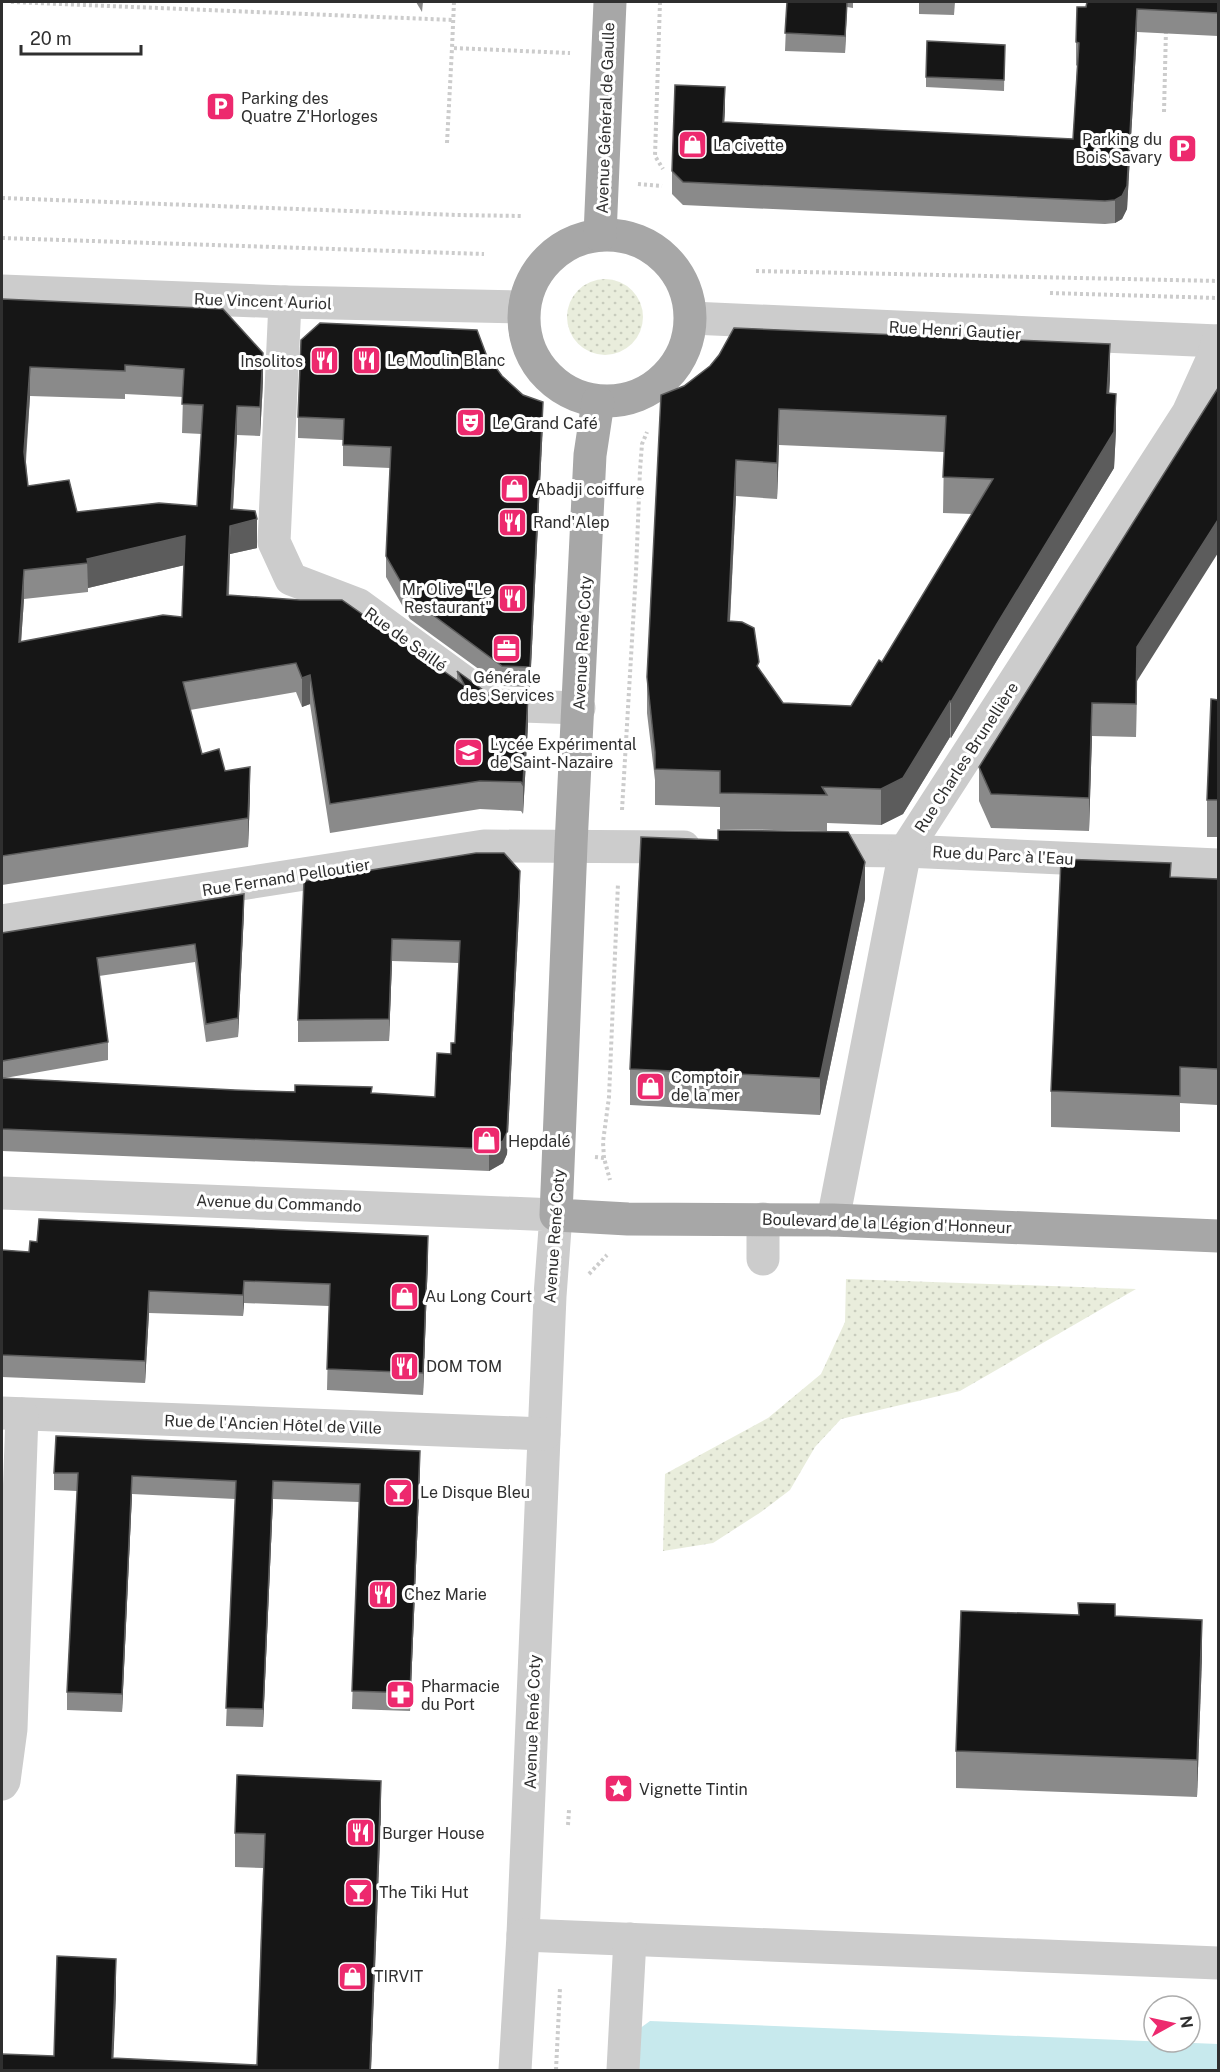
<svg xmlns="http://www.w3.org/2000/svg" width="1220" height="2072" font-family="'Public Sans',sans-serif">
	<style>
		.grass { fill: url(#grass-dots) }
		.water { fill: #c7e9ed }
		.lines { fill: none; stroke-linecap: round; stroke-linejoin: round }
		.path { stroke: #ccc; stroke-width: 4; stroke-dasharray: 3 3; stroke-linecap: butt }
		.minor { stroke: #ccc; stroke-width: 33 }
		.major { stroke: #a7a7a7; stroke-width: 33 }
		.wall { fill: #8a8a8a; fill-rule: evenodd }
		.shaded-wall { fill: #5c5c5c }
		.building { fill: #161616; stroke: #5c5c5c; stroke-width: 1.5; fill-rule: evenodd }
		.labels { text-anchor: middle; stroke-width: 6; stroke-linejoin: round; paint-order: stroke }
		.poi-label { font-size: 16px; fill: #2f2f2f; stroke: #fff; text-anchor: start }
		.street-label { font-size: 16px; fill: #2f2f2f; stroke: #fff }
	</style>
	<defs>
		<pattern id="grass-dots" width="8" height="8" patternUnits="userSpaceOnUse" patternTransform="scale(1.5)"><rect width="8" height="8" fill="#e9eddc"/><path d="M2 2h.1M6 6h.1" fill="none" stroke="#c8ccbd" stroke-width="1.8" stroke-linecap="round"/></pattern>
	</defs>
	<rect width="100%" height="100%" fill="#fff"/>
	<!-- grass -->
	<g class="grass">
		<circle cx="605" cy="317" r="38"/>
		<polygon points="846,1279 1136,1289 960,1391 841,1419 815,1447 790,1490 761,1512 713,1543 663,1551 665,1474 768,1418 821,1374 845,1322"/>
	</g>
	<!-- water -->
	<polygon class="water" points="650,2021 1218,2044 1218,2070 638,2070 639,2029"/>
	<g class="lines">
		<!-- path -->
		<g class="path">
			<polyline points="11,2 453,20"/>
			<polyline points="454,2 452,48 570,53"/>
			<polyline points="660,2 655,156 663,169"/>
			<polyline points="1164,112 1166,29"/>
			<polyline points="447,143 452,48"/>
			<polyline points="638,184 662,186"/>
			<polyline points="2,198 457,215 522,216"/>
			<polyline points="2,238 484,254"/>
			<polyline points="756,271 1218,281"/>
			<polyline points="1050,293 1218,298"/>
			<polyline points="622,810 636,572 640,470 642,444 647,432"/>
			<polyline points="595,1157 604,1158 610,1180"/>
			<polyline points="604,1158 603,1142 609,1097 618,883"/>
			<polyline points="589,1274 607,1255"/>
			<polyline points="568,1825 569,1810"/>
			<polyline points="556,2070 560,1988"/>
		</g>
		<!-- minor -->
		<g class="minor">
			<polyline points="2,291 285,302 524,307"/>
			<polyline points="285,302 274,542 291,579 359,605 496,705 579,708"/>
			<polyline points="691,318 1218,341"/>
			<polyline points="813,850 905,851 1218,865"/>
			<polyline points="2,921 484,846 684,847"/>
			<polyline points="2,1193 556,1215 550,1296 523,1935 515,2070"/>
			<polyline points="833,1220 905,851 1188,413 1212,360 1218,341"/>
			<polyline points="763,1259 763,1219"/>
			<polyline points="2,1413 544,1434"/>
			<polyline points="2,1784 4,1781 11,1729 22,1414"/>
			<polyline points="523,1935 1218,1963"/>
			<polyline points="623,2070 630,1939"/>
		</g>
		<!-- major -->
		<g class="major">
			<circle cx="607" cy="318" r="83"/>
			<polyline points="600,235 610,2"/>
			<polyline points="598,402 590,455 571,845 556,1215 628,1219 833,1220 1218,1236"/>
		</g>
	</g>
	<!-- wall -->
	<g class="wall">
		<polygon points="416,2 423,2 422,12"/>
		<polygon points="787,2 853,2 853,8 847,7 845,53 785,51"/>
		<polygon points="919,2 955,2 954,15 919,14"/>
		<polygon points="1218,2 1218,36 1137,32 1127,209 1122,219 1115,223 1105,224 683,205 672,194 672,171 725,110 724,122 1073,139 1077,66 1076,65 1076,42 1086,7"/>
		<polygon points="1005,45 1004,91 926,87 926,77"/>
		<path d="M2 299 263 382 260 436 237 435 233 509 257 548 230 554 229 595 457 680V671L528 725 523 814 521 811 480 809 330 833 310 704 302 707 296 692 190 710 202 754 225 771 250 796 248 847 2 885ZM125 394 183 397 182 433 202 434 197 506 77 512 28 486 26 462 30 396 125 399ZM184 565 182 617 21 642 24 599 88 592V588Z"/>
		<polygon points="486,354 502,376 543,423 530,687 502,686 410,619 386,577 386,556 390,468 343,466 343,440 298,438 298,417"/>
		<path d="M1110 379 1109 393 1116 430 1114 468 997 660 951 738 950 737 903 814 881 825 827 823V831L720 829V807L655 805V780L647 713V677L661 395ZM779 445 944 452 943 513 972 514 882 662 851 706 783 703 759 669 730 622 736 496 777 499Z"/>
		<polygon points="1218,388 1137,681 1136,737 1092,736 1089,831 991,828 979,801 979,767"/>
		<polygon points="1218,700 1218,837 1207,837 1207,800"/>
		<polygon points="1171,877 1218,879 1218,1105 1180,1103 1180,1132 1051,1127 1051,1091"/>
		<polygon points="304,881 520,893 507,1154 503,1163 489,1171 2,1151 2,933 244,912 238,1037 206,1042 195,962 99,976 108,1042 108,1060 5,1078 235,1090 372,1093 435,1097 455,1043 459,963 392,961 389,1041 298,1042 298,1020"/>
		<polygon points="865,899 820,1115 630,1105 630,1069"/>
		<polygon points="37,1242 428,1258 423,1395 327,1390 329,1306 244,1303 243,1316 149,1313 145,1383 2,1377 2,1250 29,1252"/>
		<polygon points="420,1469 410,1711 352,1709 359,1502 273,1499 263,1727 226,1726 235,1499 132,1494 122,1712 67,1710 67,1692 77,1491 54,1490 54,1473"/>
		<polygon points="1115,1616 1202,1657 1197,1797 956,1788 956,1751"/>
		<polygon points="381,1815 371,2070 2,2070 54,2056 116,1993 113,2058 257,2065 263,1868 235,1867 235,1833"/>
	</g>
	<!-- shaded-wall -->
	<g class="shaded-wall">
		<polygon points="847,2 845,53 845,36"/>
		<polygon points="1137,9 1137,32 1127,209 1122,219 1115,223 1115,200"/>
		<polygon points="725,87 725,110 723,145 723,122"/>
		<polygon points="1110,344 1110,379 1107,429 1107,393"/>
		<polygon points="263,353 263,382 260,436 260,407"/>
		<polygon points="30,367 30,396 24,481 24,452"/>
		<polygon points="1116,394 1116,430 1114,468 997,660 951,738 951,702"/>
		<polygon points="543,402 543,423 530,687 530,667"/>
		<polygon points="237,406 237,435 232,525 257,519 257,548 230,554 227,624 227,595"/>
		<polygon points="779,409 779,445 777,499 777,463"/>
		<polygon points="736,460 736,496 728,657 728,621"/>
		<polygon points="1218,520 1218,553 1137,681 1136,737 1137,647"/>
		<polygon points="185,536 185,565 88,588 87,559"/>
		<polygon points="24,570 24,599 19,671 19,642"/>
		<polygon points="310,675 310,704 302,707 302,678"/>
		<polygon points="528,696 528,725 523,814 523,785"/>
		<polygon points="950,701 950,737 903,814 881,825 881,789"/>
		<polygon points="1092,703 1092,736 1089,831 1089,798"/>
		<polygon points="250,767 250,796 248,847 248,818"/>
		<polygon points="865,862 865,899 820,1115 820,1078"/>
		<polygon points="520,871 520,893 507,1154 503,1163 489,1171 489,1149"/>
		<polygon points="244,894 244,912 238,1037 238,1018"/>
		<polygon points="392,939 392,961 389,1041 389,1019"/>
		<polygon points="428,1236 428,1258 423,1395 423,1373"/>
		<polygon points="244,1281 244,1303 243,1316 243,1295"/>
		<polygon points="149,1291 149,1313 145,1383 145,1361"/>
		<polygon points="420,1451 420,1469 410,1711 410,1693"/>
		<polygon points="132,1476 132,1494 122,1712 122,1694"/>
		<polygon points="273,1481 273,1499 263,1727 263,1709"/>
		<polygon points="1202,1620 1202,1657 1197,1797 1197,1760"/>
		<polygon points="381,1781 381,1815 371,2070 370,2070"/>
		<polygon points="116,1959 116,1993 113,2070 112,2058"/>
	</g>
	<!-- building -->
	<g class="building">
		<polygon points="787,2 847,2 845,36 785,33"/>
		<polygon points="1087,2 1218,2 1218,13 1137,9 1127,186 1122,196 1115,200 1105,201 683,182 672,171 675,85 725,87 723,122 1073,139 1079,43 1076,42 1077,7 1086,7"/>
		<polygon points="927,41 1005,45 1004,80 926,77"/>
		<path d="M2 299 223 309 263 353 260 407 237 406 231 509 255 511 257 519 230 526 227 595 300 600H342L465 686 457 671 486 692 495 695 528 696 523 785 521 782 480 781 330 804 310 675 302 678 296 663 183 682 202 754 219 749 225 771 250 767 248 818 2 856ZM125 365 184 369 182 404 203 405 197 506 159 503 77 512 69 480 28 486 24 452 30 367 125 371ZM185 536 182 617 163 615 19 642 24 570 88 563 87 559Z"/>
		<polygon points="320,323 477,330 486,354 502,376 523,395 543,402 530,667 502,666 410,598 386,556 391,447 343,445 344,419 298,417 301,340"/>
		<path d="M734 328 1110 344 1107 393 1116 394 1114 432 997 624 951 702 950 701 903 778 881 789 822 787 827 795 720 793V771L655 769V752L647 677 661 395 684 386 710 366 719 355ZM779 409 946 416 943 477 993 479 882 662 879 660 851 706 783 703 757 666 759 662 754 628 742 622 728 621 736 460 777 463Z"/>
		<polygon points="1218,388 1218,520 1137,647 1136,704 1092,703 1089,798 991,794 979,767"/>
		<polygon points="1211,699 1218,700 1218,800 1207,800"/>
		<polygon points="718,830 848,832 865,862 820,1078 630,1069 641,837 718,840"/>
		<polygon points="476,853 504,853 520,871 507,1132 503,1141 489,1149 2,1129 2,1078 235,1090 295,1092 295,1085 372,1087 371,1093 435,1097 437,1053 451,1054 451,1043 455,1043 460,941 392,939 389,1019 298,1020 304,881"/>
		<polygon points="1061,859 1171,863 1170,877 1218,879 1218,1069 1180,1067 1180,1096 1051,1091"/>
		<polygon points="244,894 238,1018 206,1024 195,944 97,958 108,1042 2,1061 2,933"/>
		<polygon points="39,1219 428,1236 423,1373 327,1369 330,1284 244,1281 243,1295 149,1291 145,1361 2,1355 2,1250 29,1252 30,1241 37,1242"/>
		<polygon points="56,1436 420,1451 410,1693 352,1691 360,1484 273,1481 263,1709 226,1708 236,1481 132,1476 122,1694 67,1692 78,1473 54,1473"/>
		<polygon points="1078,1603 1115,1604 1115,1616 1202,1620 1197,1760 956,1751 961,1611 1079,1615"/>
		<polygon points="237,1775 381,1781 370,2070 2,2070 2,2054 54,2056 57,1956 116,1959 112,2058 257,2065 265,1834 235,1833"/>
	</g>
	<!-- icons -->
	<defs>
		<symbol id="parking-square" viewBox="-11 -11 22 22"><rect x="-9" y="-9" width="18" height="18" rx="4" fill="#ed296e" stroke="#fff"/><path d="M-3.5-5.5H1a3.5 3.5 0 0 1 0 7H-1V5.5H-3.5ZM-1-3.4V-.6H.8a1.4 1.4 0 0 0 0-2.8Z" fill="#fff"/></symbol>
		<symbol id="shop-square" viewBox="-11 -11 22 22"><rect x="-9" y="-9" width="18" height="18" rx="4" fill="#ed296e" stroke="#fff"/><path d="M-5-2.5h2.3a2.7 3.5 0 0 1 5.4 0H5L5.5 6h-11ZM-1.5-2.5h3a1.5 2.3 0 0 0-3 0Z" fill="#fff"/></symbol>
		<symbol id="restaurant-square" viewBox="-11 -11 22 22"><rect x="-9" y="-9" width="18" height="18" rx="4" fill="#ed296e" stroke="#fff"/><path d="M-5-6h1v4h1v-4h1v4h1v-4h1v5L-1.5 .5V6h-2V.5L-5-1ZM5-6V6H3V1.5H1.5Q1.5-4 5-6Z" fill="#fff"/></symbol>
		<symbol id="theatre-square" viewBox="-11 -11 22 22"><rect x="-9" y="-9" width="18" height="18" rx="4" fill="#ed296e" stroke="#fff"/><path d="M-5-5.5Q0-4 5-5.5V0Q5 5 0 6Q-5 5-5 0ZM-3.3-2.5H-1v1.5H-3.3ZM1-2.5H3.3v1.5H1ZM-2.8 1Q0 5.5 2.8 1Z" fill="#fff"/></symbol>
		<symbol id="office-square" viewBox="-11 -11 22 22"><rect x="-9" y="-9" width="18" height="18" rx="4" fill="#ed296e" stroke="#fff"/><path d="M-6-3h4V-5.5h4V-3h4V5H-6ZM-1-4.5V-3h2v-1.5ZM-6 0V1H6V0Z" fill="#fff"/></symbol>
		<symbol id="school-square" viewBox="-11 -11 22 22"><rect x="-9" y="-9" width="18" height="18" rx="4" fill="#ed296e" stroke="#fff"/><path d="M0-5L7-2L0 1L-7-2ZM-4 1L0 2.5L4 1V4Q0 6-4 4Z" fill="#fff"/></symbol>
		<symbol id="bar-square" viewBox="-11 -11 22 22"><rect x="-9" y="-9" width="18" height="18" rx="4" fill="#ed296e" stroke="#fff"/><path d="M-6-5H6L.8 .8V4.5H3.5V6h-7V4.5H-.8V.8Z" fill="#fff"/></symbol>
		<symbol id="pharmacy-square" viewBox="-11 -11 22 22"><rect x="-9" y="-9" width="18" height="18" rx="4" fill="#ed296e" stroke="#fff"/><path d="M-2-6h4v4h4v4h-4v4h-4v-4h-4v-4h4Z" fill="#fff"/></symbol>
		<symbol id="sight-square" viewBox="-11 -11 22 22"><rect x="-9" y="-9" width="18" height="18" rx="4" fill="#ed296e" stroke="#fff"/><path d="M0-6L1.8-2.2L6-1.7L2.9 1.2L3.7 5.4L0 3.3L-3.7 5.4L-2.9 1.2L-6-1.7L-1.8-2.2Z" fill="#fff"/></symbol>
	</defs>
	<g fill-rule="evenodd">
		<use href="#parking-square" x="204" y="90" width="33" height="33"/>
		<use href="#shop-square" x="676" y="128" width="33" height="33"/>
		<use href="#parking-square" x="1166" y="132" width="33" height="33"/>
		<use href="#restaurant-square" x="350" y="344" width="33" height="33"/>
		<use href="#restaurant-square" x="308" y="344" width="33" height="33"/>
		<use href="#theatre-square" x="454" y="406" width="33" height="33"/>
		<use href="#shop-square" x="498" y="472" width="33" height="33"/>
		<use href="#restaurant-square" x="496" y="506" width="33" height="33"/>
		<use href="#restaurant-square" x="496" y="582" width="33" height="33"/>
		<use href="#office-square" x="490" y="632" width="33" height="33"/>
		<use href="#school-square" x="452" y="736" width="33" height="33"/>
		<use href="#shop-square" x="634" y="1070" width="33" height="33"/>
		<use href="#shop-square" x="470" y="1124" width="33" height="33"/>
		<use href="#shop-square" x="388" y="1280" width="33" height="33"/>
		<use href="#restaurant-square" x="388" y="1350" width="33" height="33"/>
		<use href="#bar-square" x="382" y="1476" width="33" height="33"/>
		<use href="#restaurant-square" x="366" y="1578" width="33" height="33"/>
		<use href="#pharmacy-square" x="384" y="1678" width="33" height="33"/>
		<use href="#sight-square" x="602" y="1772" width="33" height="33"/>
		<use href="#restaurant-square" x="344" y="1816" width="33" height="33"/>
		<use href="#bar-square" x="342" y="1876" width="33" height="33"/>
		<use href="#shop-square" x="336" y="1960" width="33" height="33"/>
	</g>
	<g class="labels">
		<!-- poi labels -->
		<g class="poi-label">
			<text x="241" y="104">Parking des<tspan x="241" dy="18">Quatre Z'Horloges</tspan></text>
			<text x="1162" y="145" text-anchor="end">Parking du<tspan x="1162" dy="18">Bois Savary</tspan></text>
			<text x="713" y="151">La civette</text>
			<text x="387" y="366">Le Moulin Blanc</text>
			<text x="303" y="367" text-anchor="end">Insolitos</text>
			<text x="492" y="429">Le Grand Café</text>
			<text x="535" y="495">Abadji coiffure</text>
			<text x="533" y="528">Rand'Alep</text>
			<text x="492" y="595" text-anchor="end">Mr Olive "Le<tspan x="492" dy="18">Restaurant"</tspan></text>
			<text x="507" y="683" text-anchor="middle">Générale<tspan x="507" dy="18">des Services</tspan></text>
			<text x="490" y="750">Lycée Expérimental<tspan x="490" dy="18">de Saint-Nazaire</tspan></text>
			<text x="671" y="1083">Comptoir<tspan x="671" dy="18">de la mer</tspan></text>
			<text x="508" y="1147">Hepdalé</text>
			<text x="425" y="1302">Au Long Court</text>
			<text x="426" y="1372">DOM TOM</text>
			<text x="420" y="1498">Le Disque Bleu</text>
			<text x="404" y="1600">Chez Marie</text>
			<text x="421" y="1692">Pharmacie<tspan x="421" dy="18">du Port</tspan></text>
			<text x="639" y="1795">Vignette Tintin</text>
			<text x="382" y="1839">Burger House</text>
			<text x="379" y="1898">The Tiki Hut</text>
			<text x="374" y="1982">TIRVIT</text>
		</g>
		<!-- street labels -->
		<g class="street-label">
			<text transform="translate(605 118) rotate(-88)" y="6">Avenue Général de Gaulle</text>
			<text transform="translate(263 301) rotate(2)" y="6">Rue Vincent Auriol</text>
			<text transform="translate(955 330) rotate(3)" y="6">Rue Henri Gautier</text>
			<text transform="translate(406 639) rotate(36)" y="6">Rue de Saillé</text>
			<text transform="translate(582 643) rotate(-87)" y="6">Avenue René Coty</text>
			<text transform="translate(966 757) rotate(-57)" y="6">Rue Charles Brunellière</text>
			<text transform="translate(1003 855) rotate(3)" y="6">Rue du Parc à l'Eau</text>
			<text transform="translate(286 877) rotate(-9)" y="6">Rue Fernand Pelloutier</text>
			<text transform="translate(279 1203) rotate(2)" y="6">Avenue du Commando</text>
			<text transform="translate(887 1223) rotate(2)" y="6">Boulevard de la Légion d'Honneur</text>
			<text transform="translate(554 1236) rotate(-86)" y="6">Avenue René Coty</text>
			<text transform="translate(273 1424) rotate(2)" y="6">Rue de l'Ancien Hôtel de Ville</text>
			<text transform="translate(532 1722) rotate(-88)" y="6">Avenue René Coty</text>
		</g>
	</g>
	<!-- border -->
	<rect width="1220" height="2072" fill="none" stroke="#2f2f2f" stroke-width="6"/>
	<!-- north arrow -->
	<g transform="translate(1172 2024) rotate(82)"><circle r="28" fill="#ffffff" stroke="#acacac" stroke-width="1.5"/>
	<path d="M0-4.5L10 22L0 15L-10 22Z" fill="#ed296e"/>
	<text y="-9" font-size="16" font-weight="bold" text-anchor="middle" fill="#2f2f2f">N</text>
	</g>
	<!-- scale -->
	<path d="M21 45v9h120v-9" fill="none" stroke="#2f2f2f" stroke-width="3"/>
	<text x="30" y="45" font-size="18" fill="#2f2f2f" stroke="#ffffff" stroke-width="4.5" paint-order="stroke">20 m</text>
</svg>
